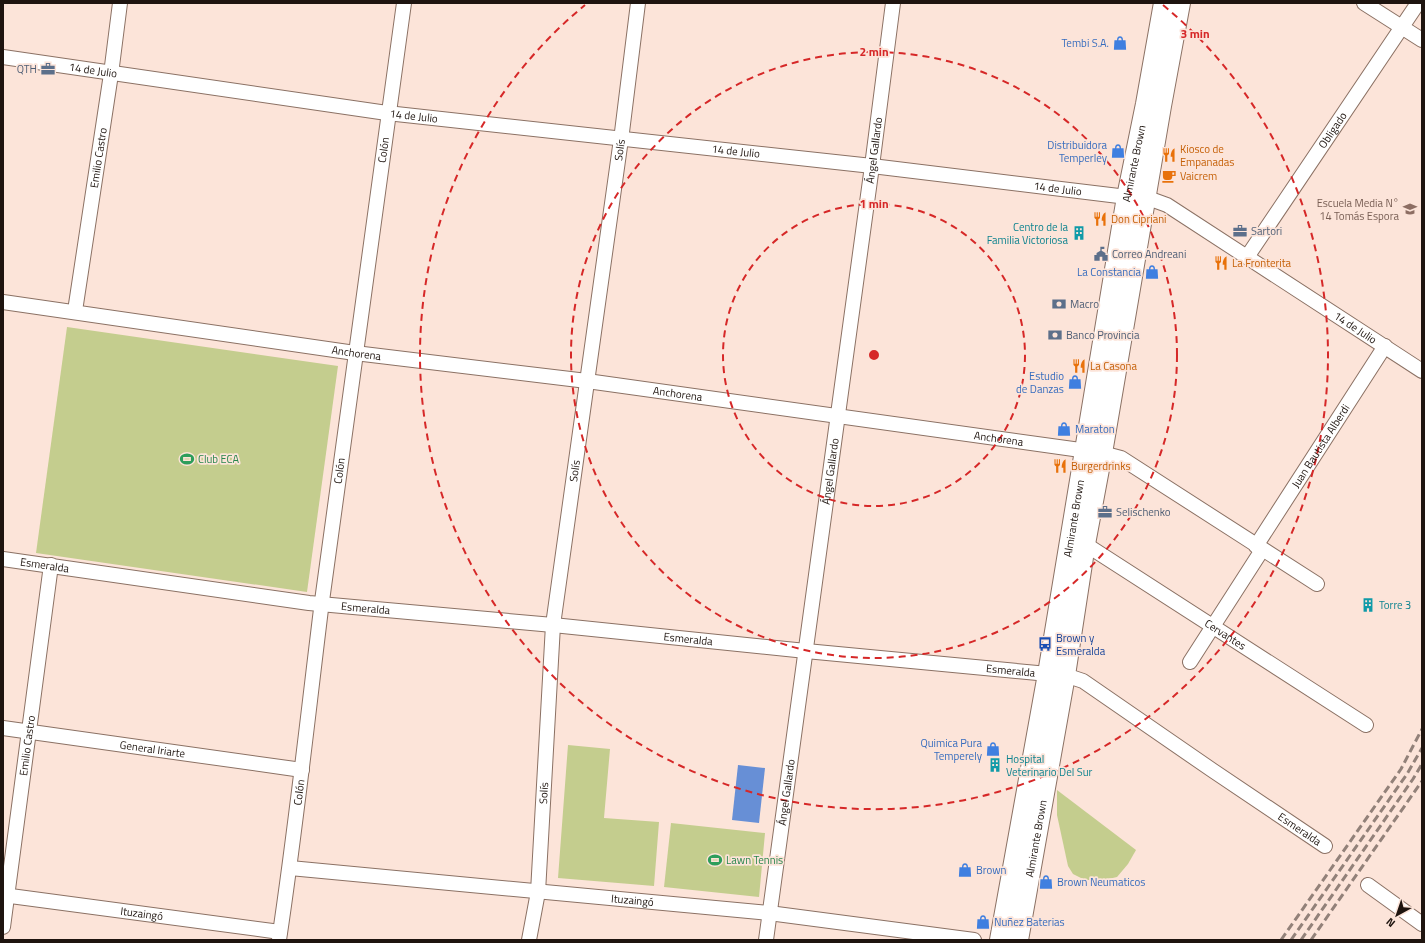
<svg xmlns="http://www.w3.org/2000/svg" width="1425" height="943" font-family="'Titillium Web',sans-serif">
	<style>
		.green { fill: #c4cd8e }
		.water { fill: #678fd6 }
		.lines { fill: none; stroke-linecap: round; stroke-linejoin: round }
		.minor-casing { stroke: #8b7164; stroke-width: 16 }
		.secondary-casing { stroke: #8b7164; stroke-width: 22 }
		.minor { stroke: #fff; stroke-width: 14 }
		.secondary { stroke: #fff; stroke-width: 20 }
		.rail { stroke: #928179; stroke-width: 3; stroke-dasharray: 8 4; stroke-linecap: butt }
		.ring { fill: none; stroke: #d62828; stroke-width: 2; stroke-dasharray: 7 5 }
		.labels { text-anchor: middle; stroke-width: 3.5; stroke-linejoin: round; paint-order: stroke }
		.shop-label { font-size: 11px; fill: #366cbe; stroke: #fce4d9; text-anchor: end }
		.service-label { font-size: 11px; fill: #4e5e75; stroke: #fce4d9; text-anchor: start }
		.street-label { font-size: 11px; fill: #1e140f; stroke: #fce4d9 }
		.food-label { font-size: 11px; fill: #c56008; stroke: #fce4d9; text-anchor: start }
		.education-label { font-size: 11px; fill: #785e54; stroke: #fce4d9; text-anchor: end }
		.culture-label { font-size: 11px; fill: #0d838f; stroke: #fce4d9; text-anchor: start }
		.leisure-label { font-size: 11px; fill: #27864d; stroke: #fce4d9; text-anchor: start }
		.transit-label { font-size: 11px; fill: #164399; stroke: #fce4d9; text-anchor: start }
		.centre { fill: #d62828; stroke: #fce4d9; stroke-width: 2 }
		.ring-label { font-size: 12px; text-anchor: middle; font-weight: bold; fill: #d62828; stroke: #fce4d9; stroke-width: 3.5; stroke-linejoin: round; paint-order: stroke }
	</style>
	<rect width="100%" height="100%" fill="#fce4d9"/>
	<!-- green -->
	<g class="green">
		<polygon points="67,327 338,366 307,592 36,553"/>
		<polygon points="568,745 610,749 604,818 659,822 654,886 558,878"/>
		<polygon points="1057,790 1136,850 1128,864 1117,877 1104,880 1085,880 1073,874 1068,866 1057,815"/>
		<polygon points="671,823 765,833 759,897 664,887"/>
	</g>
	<!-- water -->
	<polygon class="water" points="738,765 765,768 759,823 732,820"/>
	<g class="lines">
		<defs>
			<g id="minor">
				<polyline points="1364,3 1422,40"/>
				<path id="s1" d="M3 57 387 113 872 166 1127 197H1145L1167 205 1422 371"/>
				<path id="s2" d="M1247 257 1418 3"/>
				<path id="s3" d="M3 302 355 353 587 381 1102 453 1121 458 1317 584"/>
				<path id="s4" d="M75 311 111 74 120 3"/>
				<path id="s5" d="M1085 544 1366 725"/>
				<path id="s6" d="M1256 546 1385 346"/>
				<path id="s7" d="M3 559 309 603 553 625 806 651 1048 674 1065 675 1083 681 1212 770 1325 846"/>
				<polyline points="1190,662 1262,550"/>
				<path id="s8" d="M3 728 302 770"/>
				<path id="s9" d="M290 868 769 913 974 940"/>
				<polyline points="1368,885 1422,924"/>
				<path id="s10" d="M3 895 280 932"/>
				<path id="s11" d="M3 927 51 565"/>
				<path id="s12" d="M279 940C296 827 308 714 322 601 348 401 376 202 404 3"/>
				<path id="s13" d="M529 940 538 892 553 625 622 132 638 3"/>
				<path id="s14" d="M766 940 872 166 893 3"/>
			</g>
			<g id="secondary">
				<path id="s15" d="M1000 940 1048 674 1127 197 1146 104 1164 3"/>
				<path id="s16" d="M1018 940 1065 675 1085 544 1102 453 1161 106 1180 3"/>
			</g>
		</defs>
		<!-- minor casing -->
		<use href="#minor" class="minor-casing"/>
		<!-- secondary casing -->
		<use href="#secondary" class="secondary-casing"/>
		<!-- minor -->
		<use href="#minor" class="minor"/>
		<!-- secondary -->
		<use href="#secondary" class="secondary"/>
		<!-- rail -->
		<g class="rail">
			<polyline points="1281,940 1401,769 1422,729"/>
			<polyline points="1291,940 1407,774 1422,748"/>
			<polyline points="1301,940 1413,779 1422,764"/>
			<polyline points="1311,940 1422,781"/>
		</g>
	</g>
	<!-- distance rings -->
	<g class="ring">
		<circle cx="874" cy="355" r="151"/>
		<circle cx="874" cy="355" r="303"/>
		<path d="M1163 5A454 454 0 1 1 585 5"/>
	</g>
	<!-- icons -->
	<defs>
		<symbol id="shop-bare" viewBox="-9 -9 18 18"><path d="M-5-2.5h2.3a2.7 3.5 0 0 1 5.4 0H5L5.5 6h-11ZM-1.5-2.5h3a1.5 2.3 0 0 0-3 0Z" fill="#3f7fe0" stroke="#fce4d9" stroke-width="2.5" paint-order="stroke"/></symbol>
		<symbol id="office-bare" viewBox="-9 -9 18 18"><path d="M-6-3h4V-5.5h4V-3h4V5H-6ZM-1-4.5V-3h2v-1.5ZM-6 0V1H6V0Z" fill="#5c6f8a" stroke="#fce4d9" stroke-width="2.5" paint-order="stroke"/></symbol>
		<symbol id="restaurant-bare" viewBox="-9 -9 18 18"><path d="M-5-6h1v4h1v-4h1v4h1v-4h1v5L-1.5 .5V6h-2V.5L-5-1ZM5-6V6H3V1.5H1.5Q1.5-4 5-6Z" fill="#e8710a" stroke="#fce4d9" stroke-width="2.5" paint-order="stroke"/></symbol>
		<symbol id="cafe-bare" viewBox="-9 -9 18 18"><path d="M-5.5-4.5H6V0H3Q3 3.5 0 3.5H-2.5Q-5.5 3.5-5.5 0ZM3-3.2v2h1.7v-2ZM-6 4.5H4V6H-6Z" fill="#e8710a" stroke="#fce4d9" stroke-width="2.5" paint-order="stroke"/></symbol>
		<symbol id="university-bare" viewBox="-9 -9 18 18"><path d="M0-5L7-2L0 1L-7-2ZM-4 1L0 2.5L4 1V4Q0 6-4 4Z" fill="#8d6e63" stroke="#fce4d9" stroke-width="2.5" paint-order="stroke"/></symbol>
		<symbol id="building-bare" viewBox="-9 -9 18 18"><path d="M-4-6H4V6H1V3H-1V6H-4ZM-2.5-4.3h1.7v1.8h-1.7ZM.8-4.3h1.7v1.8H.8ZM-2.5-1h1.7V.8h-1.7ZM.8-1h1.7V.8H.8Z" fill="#0f9aa8" stroke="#fce4d9" stroke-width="2.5" paint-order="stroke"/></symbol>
		<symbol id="civic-bare" viewBox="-9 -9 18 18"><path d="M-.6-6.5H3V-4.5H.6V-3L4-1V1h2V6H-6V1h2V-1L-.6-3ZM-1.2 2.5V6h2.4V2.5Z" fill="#5c6f8a" stroke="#fce4d9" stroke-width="2.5" paint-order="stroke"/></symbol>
		<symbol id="bank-bare" viewBox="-9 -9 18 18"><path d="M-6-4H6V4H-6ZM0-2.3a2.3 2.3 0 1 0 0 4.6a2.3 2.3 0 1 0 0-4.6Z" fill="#5c6f8a" stroke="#fce4d9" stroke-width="2.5" paint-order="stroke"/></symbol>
		<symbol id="stadium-bare" viewBox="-9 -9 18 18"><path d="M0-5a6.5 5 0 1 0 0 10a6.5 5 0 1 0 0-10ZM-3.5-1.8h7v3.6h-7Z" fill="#2e9e5b" stroke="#fce4d9" stroke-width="2.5" paint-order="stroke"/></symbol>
		<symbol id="bus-bare" viewBox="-9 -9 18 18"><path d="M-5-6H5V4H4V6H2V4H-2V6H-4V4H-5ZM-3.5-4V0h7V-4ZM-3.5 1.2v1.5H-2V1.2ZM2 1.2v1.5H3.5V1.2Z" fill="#1a4fb4" stroke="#fce4d9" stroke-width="2.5" paint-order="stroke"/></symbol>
	</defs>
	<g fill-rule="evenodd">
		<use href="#shop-bare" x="1110" y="33" width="20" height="20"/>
		<use href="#office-bare" x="38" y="59" width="20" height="20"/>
		<use href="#shop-bare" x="1108" y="141" width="20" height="20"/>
		<use href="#restaurant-bare" x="1159" y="145" width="20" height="20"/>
		<use href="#cafe-bare" x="1159" y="166" width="20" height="20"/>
		<use href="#university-bare" x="1400" y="199" width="20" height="20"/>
		<use href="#restaurant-bare" x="1090" y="209" width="20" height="20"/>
		<use href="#office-bare" x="1230" y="221" width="20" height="20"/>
		<use href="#building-bare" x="1069" y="223" width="20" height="20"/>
		<use href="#civic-bare" x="1091" y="244" width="20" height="20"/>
		<use href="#restaurant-bare" x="1211" y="253" width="20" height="20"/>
		<use href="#shop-bare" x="1142" y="262" width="20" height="20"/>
		<use href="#bank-bare" x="1049" y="294" width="20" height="20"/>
		<use href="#bank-bare" x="1045" y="325" width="20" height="20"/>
		<use href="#restaurant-bare" x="1069" y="356" width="20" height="20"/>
		<use href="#shop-bare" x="1065" y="372" width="20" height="20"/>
		<use href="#shop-bare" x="1054" y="419" width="20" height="20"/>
		<use href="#stadium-bare" x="177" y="449" width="20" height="20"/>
		<use href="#restaurant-bare" x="1050" y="456" width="20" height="20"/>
		<use href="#office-bare" x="1095" y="502" width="20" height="20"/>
		<use href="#building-bare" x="1358" y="595" width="20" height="20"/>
		<use href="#bus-bare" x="1035" y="634" width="20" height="20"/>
		<use href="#shop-bare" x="983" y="739" width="20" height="20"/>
		<use href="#building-bare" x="985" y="755" width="20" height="20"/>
		<use href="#stadium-bare" x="705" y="850" width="20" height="20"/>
		<use href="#shop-bare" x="955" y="860" width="20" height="20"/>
		<use href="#shop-bare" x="1036" y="872" width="20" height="20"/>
		<use href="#shop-bare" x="973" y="912" width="20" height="20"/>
	</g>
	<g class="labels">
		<!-- shop labels -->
		<g class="shop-label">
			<text x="1109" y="47">Tembi S.A.</text>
			<text x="1107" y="149">Distribuidora<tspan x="1107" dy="13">Temperley</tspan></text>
			<text x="1141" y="276">La Constancia</text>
			<text x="1064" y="380">Estudio<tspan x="1064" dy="13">de Danzas</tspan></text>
			<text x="1075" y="433" text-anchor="start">Maraton</text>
			<text x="982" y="747">Quimica Pura<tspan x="982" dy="13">Temperely</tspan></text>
			<text x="976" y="874" text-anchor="start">Brown</text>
			<text x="1057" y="886" text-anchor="start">Brown Neumaticos</text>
			<text x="994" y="926" text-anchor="start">Nuñez Baterias</text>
		</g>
		<!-- service labels -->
		<g class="service-label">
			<text x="37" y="73" text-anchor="end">QTH</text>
			<text x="1251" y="235">Sartori</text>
			<text x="1112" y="258">Correo Andreani</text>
			<text x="1070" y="308">Macro</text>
			<text x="1066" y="339">Banco Provincia</text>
			<text x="1116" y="516">Selischenko</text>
		</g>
		<!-- street labels -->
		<g class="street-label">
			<text dy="4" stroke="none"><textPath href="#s1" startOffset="91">14 de Julio</textPath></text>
			<text dy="4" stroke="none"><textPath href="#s1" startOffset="415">14 de Julio</textPath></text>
			<text dy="4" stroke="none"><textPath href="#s2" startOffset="153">Obligado</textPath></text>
			<text dy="4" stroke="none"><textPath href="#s12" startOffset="797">Colón</textPath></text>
			<text dy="4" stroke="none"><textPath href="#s13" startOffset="796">Solís</textPath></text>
			<text dy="4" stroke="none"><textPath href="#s1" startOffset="739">14 de Julio</textPath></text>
			<text dy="4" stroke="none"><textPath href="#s14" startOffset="797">Ángel Gallardo</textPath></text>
			<text dy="4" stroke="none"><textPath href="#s4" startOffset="155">Emilio Castro</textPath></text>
			<text dy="4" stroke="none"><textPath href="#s15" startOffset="788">Almirante Brown</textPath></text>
			<text dy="4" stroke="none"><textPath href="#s1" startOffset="1063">14 de Julio</textPath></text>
			<text dy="4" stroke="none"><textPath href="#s1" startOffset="1399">14 de Julio</textPath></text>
			<text dy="4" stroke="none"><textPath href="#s3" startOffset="357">Anchorena</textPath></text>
			<text dy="4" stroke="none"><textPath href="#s3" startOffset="681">Anchorena</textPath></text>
			<text dy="4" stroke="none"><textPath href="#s3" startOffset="1005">Anchorena</textPath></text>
			<text dy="4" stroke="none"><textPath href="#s6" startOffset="119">Juan Bautista Alberdi</textPath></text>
			<text dy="4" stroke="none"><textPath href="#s12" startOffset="473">Colón</textPath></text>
			<text dy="4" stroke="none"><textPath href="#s13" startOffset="472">Solís</textPath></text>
			<text dy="4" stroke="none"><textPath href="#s14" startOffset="473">Ángel Gallardo</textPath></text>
			<text dy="4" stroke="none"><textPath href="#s15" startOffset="428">Almirante Brown</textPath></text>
			<text dy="4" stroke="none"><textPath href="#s7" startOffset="42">Esmeralda</textPath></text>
			<text dy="4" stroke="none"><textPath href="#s7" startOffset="366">Esmeralda</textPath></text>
			<text dy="4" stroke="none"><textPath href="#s5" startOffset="167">Cervantes</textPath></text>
			<text dy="4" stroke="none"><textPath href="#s7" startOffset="690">Esmeralda</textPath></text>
			<text dy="4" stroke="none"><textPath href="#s7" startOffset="1014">Esmeralda</textPath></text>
			<text dy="4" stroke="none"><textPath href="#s11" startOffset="183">Emilio Castro</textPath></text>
			<text dy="4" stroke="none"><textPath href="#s8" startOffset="151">General Iriarte</textPath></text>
			<text dy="4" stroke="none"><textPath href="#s12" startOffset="149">Colón</textPath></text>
			<text dy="4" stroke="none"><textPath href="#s13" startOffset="148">Solís</textPath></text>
			<text dy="4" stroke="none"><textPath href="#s14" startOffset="149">Ángel Gallardo</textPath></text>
			<text dy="4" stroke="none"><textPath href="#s7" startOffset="1350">Esmeralda</textPath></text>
			<text dy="4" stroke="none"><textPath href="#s16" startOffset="103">Almirante Brown</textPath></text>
			<text dy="4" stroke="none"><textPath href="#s9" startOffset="344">Ituzaingó</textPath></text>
			<text dy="4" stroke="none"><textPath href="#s10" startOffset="140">Ituzaingó</textPath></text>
		</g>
		<!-- food labels -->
		<g class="food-label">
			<text x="1180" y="153">Kiosco de<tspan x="1180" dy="13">Empanadas</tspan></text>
			<text x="1180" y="180">Vaicrem</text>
			<text x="1111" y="223">Don Cipriani</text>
			<text x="1232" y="267">La Fronterita</text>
			<text x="1090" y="370">La Casona</text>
			<text x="1071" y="470">Burgerdrinks</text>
		</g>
		<!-- education labels -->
		<g class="education-label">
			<text x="1399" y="207">Escuela Media N°<tspan x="1399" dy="13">14 Tomás Espora</tspan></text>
		</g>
		<!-- culture labels -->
		<g class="culture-label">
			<text x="1068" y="231" text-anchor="end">Centro de la<tspan x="1068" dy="13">Familia Victoriosa</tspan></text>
			<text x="1379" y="609">Torre 3</text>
			<text x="1006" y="763">Hospital<tspan x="1006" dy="13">Veterinario Del Sur</tspan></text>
		</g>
		<!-- leisure labels -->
		<g class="leisure-label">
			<text x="198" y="463">Club ECA</text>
			<text x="726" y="864">Lawn Tennis</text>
		</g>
		<!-- transit labels -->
		<g class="transit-label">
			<text x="1056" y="642">Brown y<tspan x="1056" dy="13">Esmeralda</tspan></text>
		</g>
	</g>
	<circle cx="874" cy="355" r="6" class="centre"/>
	<g class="ring-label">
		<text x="1195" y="38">3 min</text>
		<text x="874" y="56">2 min</text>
		<text x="874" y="208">1 min</text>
	</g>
	<!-- border -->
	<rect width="1425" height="943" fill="none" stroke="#1e140f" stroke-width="8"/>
	<!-- north arrow -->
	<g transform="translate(1397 915) rotate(220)" stroke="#fce4d9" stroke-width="3" paint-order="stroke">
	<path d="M0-3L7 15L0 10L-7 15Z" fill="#1e140f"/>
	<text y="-6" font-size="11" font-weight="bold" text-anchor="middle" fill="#1e140f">N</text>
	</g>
</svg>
